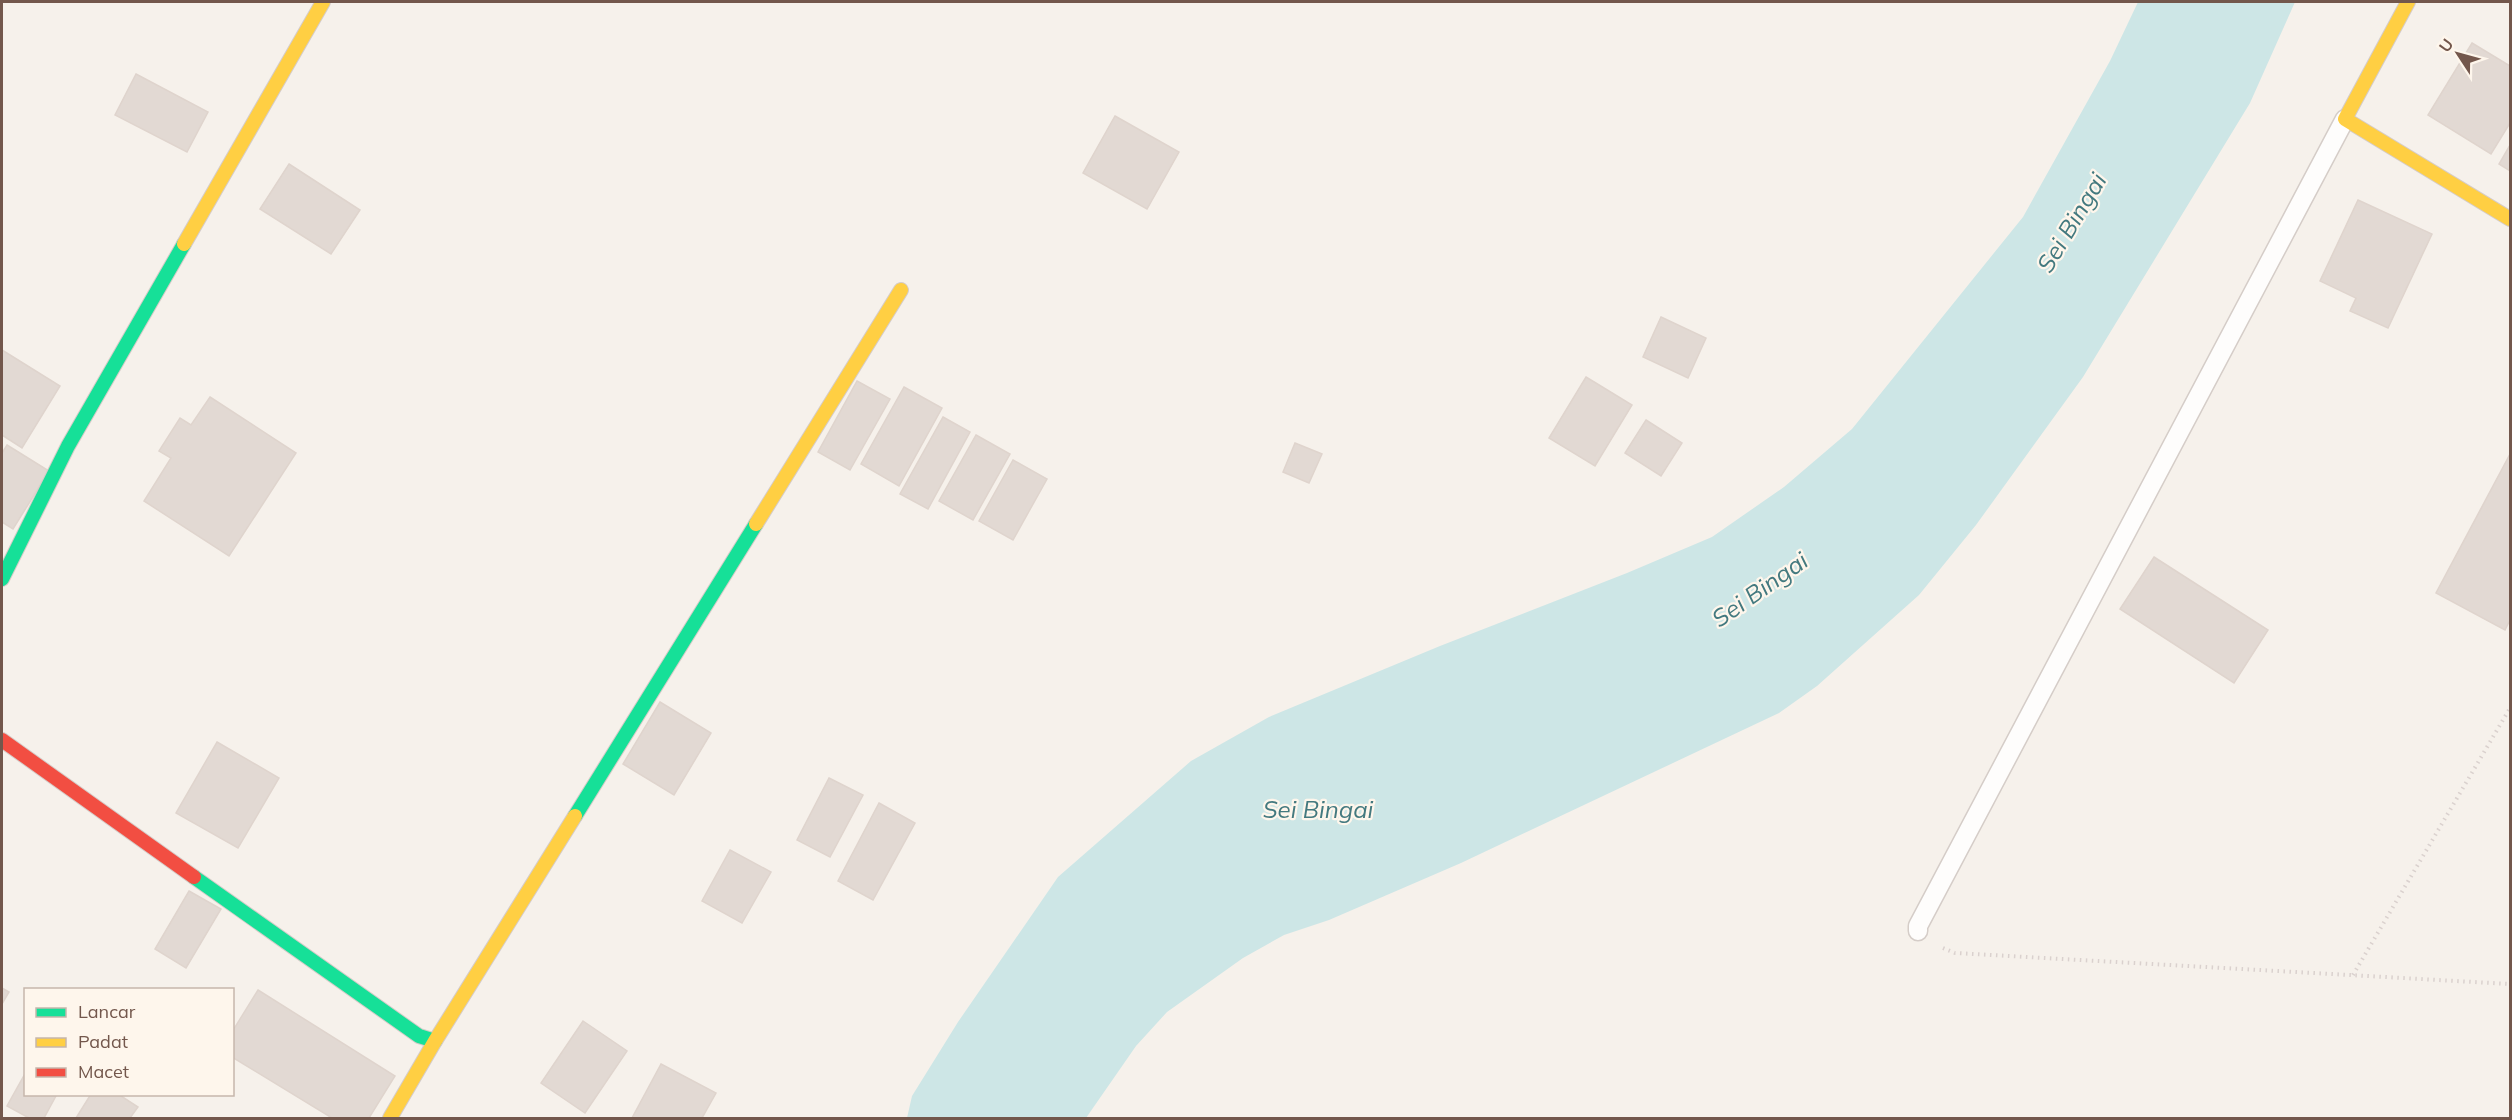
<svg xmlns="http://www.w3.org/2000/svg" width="2512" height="1120" font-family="Mulish,sans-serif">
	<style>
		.water { fill: #cde6e6 }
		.building { fill: #e2d9d3; stroke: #dfd4cd; stroke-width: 1.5 }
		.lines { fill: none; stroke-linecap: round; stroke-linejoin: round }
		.lane-casing { stroke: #d5cdc8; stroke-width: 21 }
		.fast-casing { stroke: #d5ccc8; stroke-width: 16 }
		.slow-casing { stroke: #d5ccc8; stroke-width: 16 }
		.jam-casing { stroke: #d5ccc8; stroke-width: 16 }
		.path { stroke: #dad1ce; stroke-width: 4; stroke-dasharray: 1.5 4.5; stroke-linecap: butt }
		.lane { stroke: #fefdfc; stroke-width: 18 }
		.fast { stroke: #16e098; stroke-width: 14 }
		.slow { stroke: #ffcf43; stroke-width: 14 }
		.jam { stroke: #f24e42; stroke-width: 14 }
		.labels { text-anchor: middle; stroke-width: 4.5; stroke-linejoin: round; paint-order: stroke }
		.water-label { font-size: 24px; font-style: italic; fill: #43797f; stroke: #fef6ec }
	</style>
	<rect width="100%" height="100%" fill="#f6f1eb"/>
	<!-- water -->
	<polygon class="water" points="2138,2 2295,2 2250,103 2083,377 1976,525 1919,595 1817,686 1779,713 1461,863 1329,920 1284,935 1243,958 1167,1012 1136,1046 1086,1118 907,1118 912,1096 958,1022 1058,877 1191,761 1269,717 1440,646 1627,573 1712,537 1784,487 1852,429 2023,217 2110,61"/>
	<!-- building -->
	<g class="building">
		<polygon points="2472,43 2510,66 2510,123 2491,154 2428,115"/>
		<polygon points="136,74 208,112 187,152 115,115"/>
		<polygon points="1115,116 1179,152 1147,209 1083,173"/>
		<polygon points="2510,145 2510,171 2499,164"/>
		<polygon points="289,164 360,210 331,254 260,209"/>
		<polygon points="2358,200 2432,234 2388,328 2350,311 2356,298 2320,281"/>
		<polygon points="1661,317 1706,338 1688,378 1643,357"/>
		<polygon points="2,350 60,386 22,448 2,435"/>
		<polygon points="1586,377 1632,405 1595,466 1549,438"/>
		<polygon points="857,381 890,399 850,470 818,452"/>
		<polygon points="904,387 942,408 899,486 861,464"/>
		<polygon points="210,397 296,453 229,556 144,501 171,458 159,451 180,418 191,425"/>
		<polygon points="943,417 970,432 928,509 900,494"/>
		<polygon points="1646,420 1682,443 1661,476 1625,453"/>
		<polygon points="976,435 1010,454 973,520 939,501"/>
		<polygon points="1295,443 1322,454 1309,483 1283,472"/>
		<polygon points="7,445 49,471 13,529 2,522 2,453"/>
		<polygon points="2510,454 2510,620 2505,630 2436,593"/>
		<polygon points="1013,460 1047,479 1013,540 979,521"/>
		<polygon points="2154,557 2268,630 2234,683 2120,609"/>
		<polygon points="660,702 711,733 674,795 623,764"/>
		<polygon points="217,742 279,778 238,848 176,813"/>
		<polygon points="829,778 863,795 830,857 797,840"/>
		<polygon points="879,803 915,823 873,900 838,881"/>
		<polygon points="730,850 771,872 742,923 702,901"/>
		<polygon points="189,891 221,909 186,968 155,949"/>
		<polygon points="2,988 9,992 2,1004"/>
		<polygon points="258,990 395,1076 369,1118 332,1118 232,1057 232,1032"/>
		<polygon points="583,1021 627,1051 585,1113 541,1083"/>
		<polygon points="661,1064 716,1093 702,1118 632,1118"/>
		<polygon points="26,1072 26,1094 57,1094 44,1118 29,1118 7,1106"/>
		<polygon points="91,1094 118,1094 138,1107 130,1118 76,1118"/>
	</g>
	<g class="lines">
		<defs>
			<polyline id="lane" points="1918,931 1918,926 2345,119"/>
			<g id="fast">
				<polyline points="2,579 68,446 184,244"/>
				<polyline points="575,816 756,524"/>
				<polyline points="194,877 419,1036 435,1041"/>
			</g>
			<g id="slow">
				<polyline points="2408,2 2345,119 2510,219"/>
				<polyline points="184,244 323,2"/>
				<polyline points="756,524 901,290"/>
				<polyline points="390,1118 435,1041 575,816"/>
			</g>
			<polyline id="jam" points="2,740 194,877"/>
		</defs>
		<!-- lane casing -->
		<use href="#lane" class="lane-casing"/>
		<!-- fast casing -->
		<use href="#fast" class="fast-casing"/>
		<!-- slow casing -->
		<use href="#slow" class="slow-casing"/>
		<!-- jam casing -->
		<use href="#jam" class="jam-casing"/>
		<!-- path -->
		<g class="path">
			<polyline points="1943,948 1955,953 2510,984"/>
			<polyline points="2353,975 2510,708"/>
		</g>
		<!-- lane -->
		<use href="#lane" class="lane"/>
		<!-- fast -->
		<use href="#fast" class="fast"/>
		<!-- slow -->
		<use href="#slow" class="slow"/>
		<!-- jam -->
		<use href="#jam" class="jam"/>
	</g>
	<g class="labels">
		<!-- water labels -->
		<g class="water-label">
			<text transform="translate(2072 223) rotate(-59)" y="8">Sei Bingai</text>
			<text transform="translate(1760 590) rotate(-35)" y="8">Sei Bingai</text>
			<text x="1318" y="818">Sei Bingai</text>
		</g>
	</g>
	<!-- border -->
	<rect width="2512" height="1120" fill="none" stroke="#73574c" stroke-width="6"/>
	<!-- legend -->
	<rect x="24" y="988" width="210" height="108" fill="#fef6ec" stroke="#c6b6ac" stroke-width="1.5"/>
	<rect x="36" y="1008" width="30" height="9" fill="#16e098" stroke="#c6b6ac" stroke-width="1.5"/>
	<text x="78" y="1018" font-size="18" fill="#73574c">Lancar</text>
	<rect x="36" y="1038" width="30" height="9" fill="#ffcf43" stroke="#c6b6ac" stroke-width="1.5"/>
	<text x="78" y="1048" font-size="18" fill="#73574c">Padat</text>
	<rect x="36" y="1068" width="30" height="9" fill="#f24e42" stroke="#c6b6ac" stroke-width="1.5"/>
	<text x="78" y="1078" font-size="18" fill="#73574c">Macet</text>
	<!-- north arrow -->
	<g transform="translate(2458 54) rotate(306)" stroke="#fef6ec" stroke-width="4.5" paint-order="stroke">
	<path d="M0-4.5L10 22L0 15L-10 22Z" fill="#73574c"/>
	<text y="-9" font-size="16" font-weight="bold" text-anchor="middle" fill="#73574c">U</text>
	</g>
</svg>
